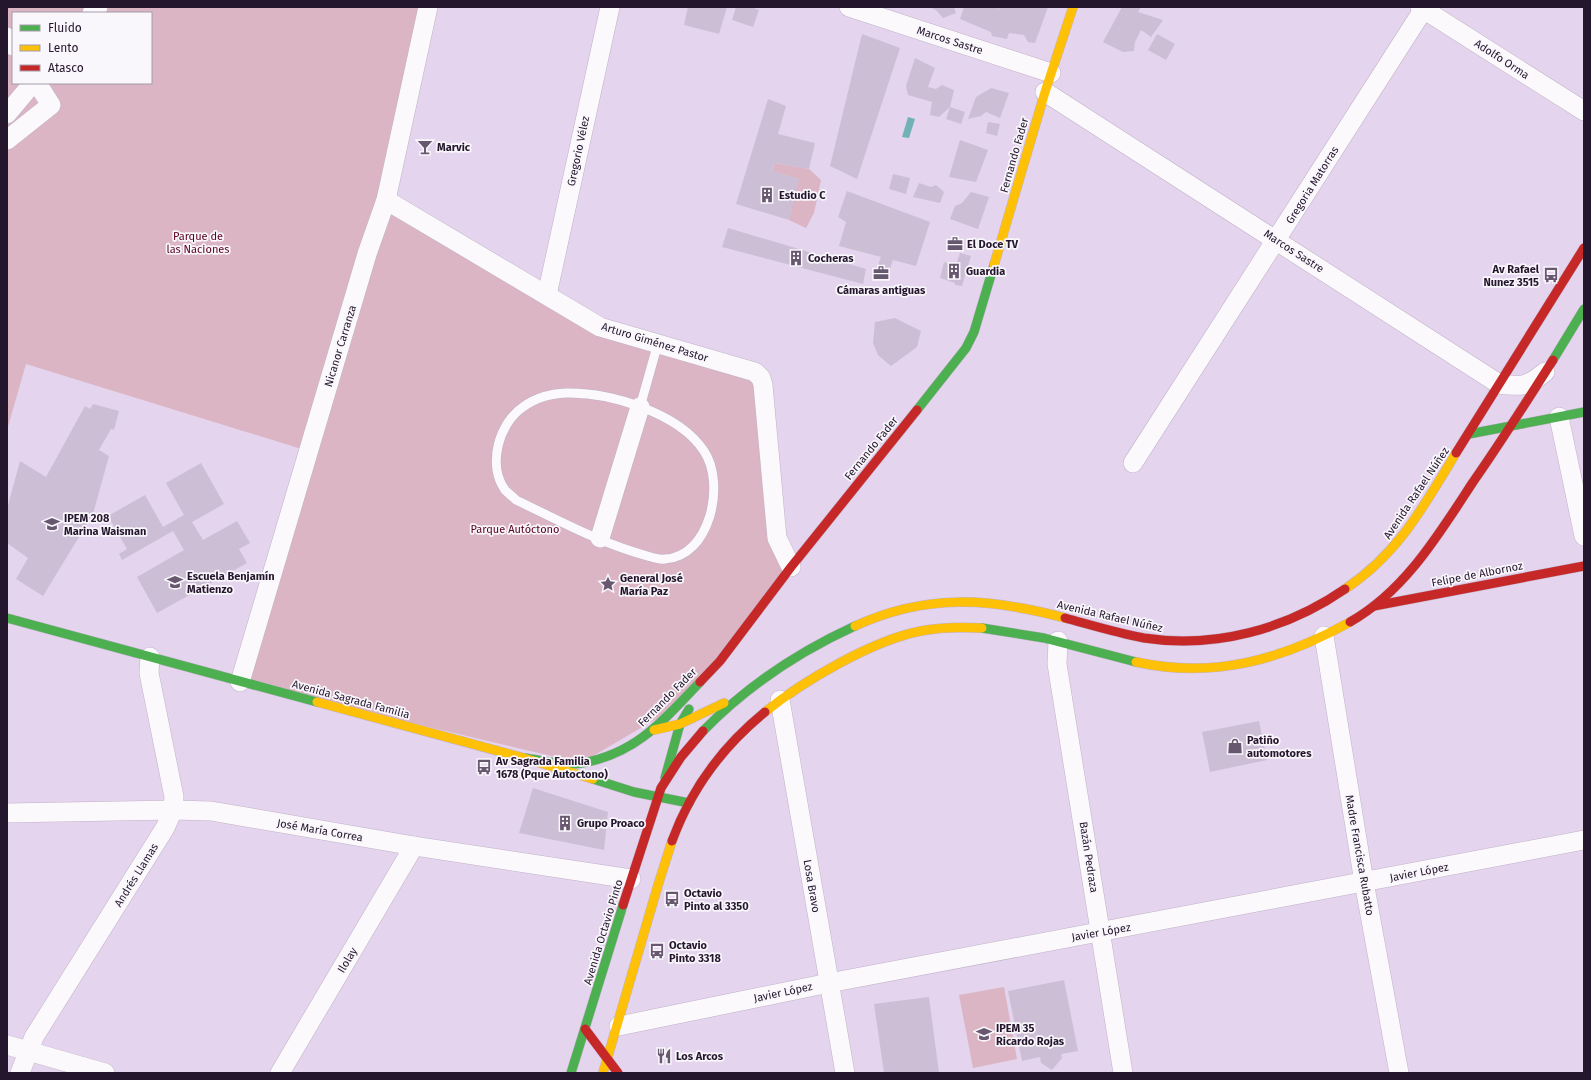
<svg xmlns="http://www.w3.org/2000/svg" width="1591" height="1080" font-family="'Fira Sans',sans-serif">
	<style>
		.green { fill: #dbb5c3; fill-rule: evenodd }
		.water { fill: #72b2b7 }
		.building { fill: #ccbfd5 }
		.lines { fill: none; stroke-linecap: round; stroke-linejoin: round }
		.lane-casing { stroke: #c0b2c8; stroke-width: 10 }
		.street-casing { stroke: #c0b2c8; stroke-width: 20 }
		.fast-casing { stroke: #c0b2c8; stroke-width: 10 }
		.slow-casing { stroke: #c0b2c8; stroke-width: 10 }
		.jam-casing { stroke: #c0b2c8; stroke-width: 10 }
		.lane { stroke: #fbf9fc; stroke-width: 9 }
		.street { stroke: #fbf9fc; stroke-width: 19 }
		.fast { stroke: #4caf50; stroke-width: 9 }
		.slow { stroke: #ffc107; stroke-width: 9 }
		.jam { stroke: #c62828; stroke-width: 9 }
		.labels { text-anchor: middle; stroke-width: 3.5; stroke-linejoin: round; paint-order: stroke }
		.street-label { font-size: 11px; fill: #24162c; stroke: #f9f6fc }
		.poi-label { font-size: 11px; font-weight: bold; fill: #24162c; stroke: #f9f6fc; text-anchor: start }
		.park-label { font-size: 11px; fill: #5a001c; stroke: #f9f6fc }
	</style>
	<rect width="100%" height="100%" fill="#e4d4ee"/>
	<!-- green -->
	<g class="green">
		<path d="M7 7H428L386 200 600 327 763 385 791 567 680 705 581 763 240 682 308 451 26 364 7 430ZM13 13H151V83H13Z"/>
		<polygon points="775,163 809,169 821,180 814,213 806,228 789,220 798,179 772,171"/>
		<polygon points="1004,987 1017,1059 973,1068 959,995"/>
	</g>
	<!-- water -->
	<polygon class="water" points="908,117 915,119 909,138 902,137"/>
	<!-- building -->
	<g class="building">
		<polygon points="688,7 727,7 719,34 684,25"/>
		<polygon points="736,7 751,7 759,10 753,27 732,20"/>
		<polygon points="930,7 954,7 956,13 943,18 937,11"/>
		<polygon points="964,7 997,7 999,9 1000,7 1048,7 1035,43 1028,42 1024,35 1009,33 1007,39 992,36 991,32 960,19"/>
		<polygon points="1122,7 1141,7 1138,12 1163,20 1151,37 1141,30 1135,42 1134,51 1123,52 1103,42"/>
		<polygon points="862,34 900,48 857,179 830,166"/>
		<polygon points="1157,34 1175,44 1166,60 1148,50"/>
		<polygon points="915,58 935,68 928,87 936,89 942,85 954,90 950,107 965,112 961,124 946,119 950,107 939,117 930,115 932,102 908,95 906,86"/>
		<polygon points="991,88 1009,93 1000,118 986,112 981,116 968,119 976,97"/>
		<polygon points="768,99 786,106 778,134 815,143 809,169 775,163 772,171 799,179 789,220 736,204"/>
		<polygon points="988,122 1000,124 997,136 986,133"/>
		<polygon points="960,140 988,150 976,182 949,177"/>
		<polygon points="893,174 910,178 906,194 889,189"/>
		<polygon points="919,183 931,187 936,185 944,192 940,203 913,197"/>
		<polygon points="847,191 930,222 916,266 893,260 886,280 872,276 874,268 877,268 881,257 839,246 846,222 838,217"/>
		<polygon points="971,192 989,197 978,229 950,219 955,206 962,203"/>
		<polygon points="728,228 866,269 863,284 722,247"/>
		<polygon points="960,253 971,256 962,286 955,285 955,283 940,278 944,262 956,265"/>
		<polygon points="895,318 921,331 917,347 891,366 878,355 873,343 875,322"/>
		<polygon points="93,404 119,411 114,430 111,429 99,450 109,456 93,514 43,596 16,579 28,558 7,543 7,509 20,461 46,477 85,406 90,409"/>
		<polygon points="201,463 224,504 192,522 203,540 237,521 250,543 239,549 247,563 157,613 137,577 184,550 173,531 122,560 119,554 127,549 108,516 145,495 163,527 184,515 166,483"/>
		<polygon points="1259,721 1267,760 1210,772 1202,732"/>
		<polygon points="533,788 608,812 604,850 519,833"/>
		<polygon points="1064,980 1078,1051 1061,1054 1062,1058 1052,1070 1041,1063 1040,1057 1022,1061 1008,991"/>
		<polygon points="929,997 939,1073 884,1073 874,1004"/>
	</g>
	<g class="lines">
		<defs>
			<g id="lane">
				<path d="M566 393C610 392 679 413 704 451 726 484 710 557 665 559 658 560 651 557 644 555 600 543 558 520 516 500 513 497 508 493 505 490 487 465 499 423 523 407 537 397 550 394 566 393Z"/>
				<polyline points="640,407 658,343"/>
			</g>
			<g id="street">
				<polyline points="849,7 1051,73"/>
				<polyline points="1420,7 1584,111"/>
				<polyline points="92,13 98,7"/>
				<polyline points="7,37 13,46"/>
				<path d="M1045 92 1499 384C1522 387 1527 387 1545 372"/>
				<polyline points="7,114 33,83"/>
				<polyline points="7,140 51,105 37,83"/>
				<polyline points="386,200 600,327 755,372 761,378 763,385 777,538 791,567"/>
				<polyline points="547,295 610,7"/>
				<polyline points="1559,417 1584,536"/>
				<polyline points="1133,463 1425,7"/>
				<polyline points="600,538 640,407"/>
				<polyline points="1324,636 1364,882 1399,1073"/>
				<polyline points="1058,641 1057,664 1123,1073"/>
				<polyline points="240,682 367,254 386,200 428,7"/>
				<polyline points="780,700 845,1073"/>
				<polyline points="7,813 173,810 211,811 414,846 631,879"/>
				<polyline points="619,1026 829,983 1584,840"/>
				<polyline points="7,1045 105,1073"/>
				<polyline points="20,1073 34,1037 165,828 173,810 174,797 149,673 150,657"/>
				<polyline points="280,1073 414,846"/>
			</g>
			<g id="fast">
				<polyline points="1553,360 1584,309"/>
				<polyline points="917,410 966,348 974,332 994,265"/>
				<polyline points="1469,434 1584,412"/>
				<polyline points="7,618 317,702"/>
				<polyline points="982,628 1044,638 1136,662"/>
				<path d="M703 731C747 686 798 652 855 626"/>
				<path d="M524 758C542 760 563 766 582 763 636 754 664 720 700 682"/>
				<polyline points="665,778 680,724 689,709"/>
				<polyline points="593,779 634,792 689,803"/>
				<polyline points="571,1073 623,905"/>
			</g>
			<g id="slow">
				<polyline points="994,265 1045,92 1073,7"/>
				<path d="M1345 589C1398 554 1424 506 1456 453"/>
				<path d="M855 626C927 593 990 598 1065 618"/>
				<path d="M1136 662C1213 679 1282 660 1350 622"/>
				<polyline points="317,702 524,758 593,779"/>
				<path d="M765 712C803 681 873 640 921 631 941 627 962 627 982 628"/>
				<polyline points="654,730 680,724 724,703"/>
				<polyline points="603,1073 658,885 672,841"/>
			</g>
			<g id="jam">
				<polyline points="1456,453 1584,248"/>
				<polyline points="1374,606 1584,566"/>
				<path d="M1065 618C1091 625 1117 633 1144 638 1215 649 1287 629 1345 589"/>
				<path d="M1350 622C1405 591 1439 534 1473 482 1501 442 1527 401 1553 360"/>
				<polyline points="700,682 720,661 791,567 917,410"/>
				<path d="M672 841C691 789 722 747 765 712"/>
				<polyline points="623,905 661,788 681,757 703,731"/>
				<polyline points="585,1029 618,1073"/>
			</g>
		</defs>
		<!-- lane casing -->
		<use href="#lane" class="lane-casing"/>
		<!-- street casing -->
		<use href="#street" class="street-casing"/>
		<!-- fast casing -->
		<use href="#fast" class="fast-casing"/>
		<!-- slow casing -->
		<use href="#slow" class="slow-casing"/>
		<!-- jam casing -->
		<use href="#jam" class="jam-casing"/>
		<!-- lane -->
		<use href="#lane" class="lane"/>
		<!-- street -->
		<use href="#street" class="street"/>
		<!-- fast -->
		<use href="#fast" class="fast"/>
		<!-- slow -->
		<use href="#slow" class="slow"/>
		<!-- jam -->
		<use href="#jam" class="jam"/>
	</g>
	<!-- icons -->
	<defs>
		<symbol id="bar-bare" viewBox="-9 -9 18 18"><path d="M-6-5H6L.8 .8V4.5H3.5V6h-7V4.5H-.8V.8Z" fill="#675870" stroke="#f9f6fc" stroke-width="2.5" paint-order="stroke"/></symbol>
		<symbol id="building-bare" viewBox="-9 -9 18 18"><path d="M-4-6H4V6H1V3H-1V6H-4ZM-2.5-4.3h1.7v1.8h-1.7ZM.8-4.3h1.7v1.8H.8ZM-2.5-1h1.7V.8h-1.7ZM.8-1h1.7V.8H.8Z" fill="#675870" stroke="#f9f6fc" stroke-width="2.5" paint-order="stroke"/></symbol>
		<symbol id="office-bare" viewBox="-9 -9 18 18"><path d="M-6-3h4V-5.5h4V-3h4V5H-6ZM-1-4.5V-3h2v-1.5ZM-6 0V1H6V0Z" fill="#675870" stroke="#f9f6fc" stroke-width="2.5" paint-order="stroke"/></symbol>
		<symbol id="bus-bare" viewBox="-9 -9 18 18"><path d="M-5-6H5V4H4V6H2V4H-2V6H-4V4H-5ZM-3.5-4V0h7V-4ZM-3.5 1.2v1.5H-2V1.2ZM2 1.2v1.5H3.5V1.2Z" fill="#675870" stroke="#f9f6fc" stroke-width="2.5" paint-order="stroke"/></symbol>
		<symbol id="school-bare" viewBox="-9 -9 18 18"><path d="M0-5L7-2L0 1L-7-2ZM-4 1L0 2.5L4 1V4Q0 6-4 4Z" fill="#675870" stroke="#f9f6fc" stroke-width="2.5" paint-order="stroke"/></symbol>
		<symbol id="sight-bare" viewBox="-9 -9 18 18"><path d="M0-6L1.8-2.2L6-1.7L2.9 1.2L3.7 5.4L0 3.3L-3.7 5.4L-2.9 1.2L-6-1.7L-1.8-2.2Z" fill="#675870" stroke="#f9f6fc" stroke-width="2.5" paint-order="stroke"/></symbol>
		<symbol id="shop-bare" viewBox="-9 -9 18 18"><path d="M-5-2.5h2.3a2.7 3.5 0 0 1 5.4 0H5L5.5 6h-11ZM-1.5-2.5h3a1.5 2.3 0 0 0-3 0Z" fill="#675870" stroke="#f9f6fc" stroke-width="2.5" paint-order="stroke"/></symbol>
		<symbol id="restaurant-bare" viewBox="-9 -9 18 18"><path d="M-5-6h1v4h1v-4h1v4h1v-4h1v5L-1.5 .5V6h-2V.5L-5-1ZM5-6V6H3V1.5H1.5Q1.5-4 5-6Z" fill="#675870" stroke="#f9f6fc" stroke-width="2.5" paint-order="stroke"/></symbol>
	</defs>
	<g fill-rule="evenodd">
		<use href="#bar-bare" x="414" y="136" width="22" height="22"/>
		<use href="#building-bare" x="756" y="184" width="22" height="22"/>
		<use href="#office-bare" x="944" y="233" width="22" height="22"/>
		<use href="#building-bare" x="785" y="247" width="22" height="22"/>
		<use href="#building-bare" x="943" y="260" width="22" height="22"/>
		<use href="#office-bare" x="870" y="262" width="22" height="22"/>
		<use href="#bus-bare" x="1540" y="264" width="22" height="22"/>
		<use href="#school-bare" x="41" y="513" width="22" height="22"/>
		<use href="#school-bare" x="164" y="571" width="22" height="22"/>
		<use href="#sight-bare" x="597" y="573" width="22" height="22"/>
		<use href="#shop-bare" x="1224" y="735" width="22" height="22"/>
		<use href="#bus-bare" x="473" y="756" width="22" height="22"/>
		<use href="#building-bare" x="554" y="812" width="22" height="22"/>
		<use href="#bus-bare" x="661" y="888" width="22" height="22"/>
		<use href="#bus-bare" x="646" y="940" width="22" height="22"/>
		<use href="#school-bare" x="973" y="1023" width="22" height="22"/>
		<use href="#restaurant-bare" x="653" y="1045" width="22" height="22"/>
	</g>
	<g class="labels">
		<!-- street labels -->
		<g class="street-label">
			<text transform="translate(950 40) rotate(18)" y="4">Marcos Sastre</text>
			<text transform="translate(1502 59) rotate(33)" y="4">Adolfo Orma</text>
			<text transform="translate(578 151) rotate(-78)" y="4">Gregorio Vélez</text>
			<text transform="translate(1014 155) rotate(-74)" y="4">Fernando Fader</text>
			<text transform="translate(1312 185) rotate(-58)" y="4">Gregoria Matorras</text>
			<text transform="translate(1294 251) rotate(33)" y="4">Marcos Sastre</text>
			<text transform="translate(655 342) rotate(17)" y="4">Arturo Giménez Pastor</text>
			<text transform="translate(340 346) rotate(-73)" y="4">Nicanor Carranza</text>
			<text transform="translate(871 448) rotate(-51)" y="4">Fernando Fader</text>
			<text transform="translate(1416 493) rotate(-56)" y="4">Avenida Rafael Núñez</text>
			<text transform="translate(1477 574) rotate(-11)" y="4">Felipe de Albornoz</text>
			<text transform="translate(1110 616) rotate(13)" y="4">Avenida Rafael Núñez</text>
			<text transform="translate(667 697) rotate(-45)" y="4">Fernando Fader</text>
			<text transform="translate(351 699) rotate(15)" y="4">Avenida Sagrada Familia</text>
			<text transform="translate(320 830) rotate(10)" y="4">José María Correa</text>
			<text transform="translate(1360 855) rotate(80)" y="4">Madre Francisca Rubatto</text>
			<text transform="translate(1089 857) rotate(81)" y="4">Bazán Pedraza</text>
			<text transform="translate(1419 872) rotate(-11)" y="4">Javier López</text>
			<text transform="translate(136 875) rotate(-58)" y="4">Andrés Llamas</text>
			<text transform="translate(812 886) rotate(80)" y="4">Losa Bravo</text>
			<text transform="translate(603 932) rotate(-73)" y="4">Avenida Octavio Pinto</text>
			<text transform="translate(1101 932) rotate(-10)" y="4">Javier López</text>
			<text transform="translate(347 960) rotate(-59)" y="4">Ilolay</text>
			<text transform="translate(783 992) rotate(-12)" y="4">Javier López</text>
		</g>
		<!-- poi labels -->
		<g class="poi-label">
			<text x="437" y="151">Marvic</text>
			<text x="779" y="199">Estudio C</text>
			<text x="967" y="248">El Doce TV</text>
			<text x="808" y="262">Cocheras</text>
			<text x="1539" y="273" text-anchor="end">Av Rafael<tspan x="1539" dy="13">Nunez 3515</tspan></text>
			<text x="966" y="275">Guardia</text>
			<text x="881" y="294" text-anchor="middle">Cámaras antiguas</text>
			<text x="64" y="522">IPEM 208<tspan x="64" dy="13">Marina Waisman</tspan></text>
			<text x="187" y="580">Escuela Benjamín<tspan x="187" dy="13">Matienzo</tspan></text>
			<text x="620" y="582">General José<tspan x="620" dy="13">María Paz</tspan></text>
			<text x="1247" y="744">Patiño<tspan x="1247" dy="13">automotores</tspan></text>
			<text x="496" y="765">Av Sagrada Familia<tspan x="496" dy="13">1678 (Pque Autoctono)</tspan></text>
			<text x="577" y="827">Grupo Proaco</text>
			<text x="684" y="897">Octavio<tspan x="684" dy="13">Pinto al 3350</tspan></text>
			<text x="669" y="949">Octavio<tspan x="669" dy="13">Pinto 3318</tspan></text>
			<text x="996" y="1032">IPEM 35<tspan x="996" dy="13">Ricardo Rojas</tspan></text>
			<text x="676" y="1060">Los Arcos</text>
		</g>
		<!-- park labels -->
		<g class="park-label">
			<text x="198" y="240">Parque de<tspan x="198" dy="13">las Naciones</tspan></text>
			<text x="515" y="533">Parque Autóctono</text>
		</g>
	</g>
	<!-- border -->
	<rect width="1591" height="1080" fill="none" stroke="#24162c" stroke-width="16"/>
	<!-- legend -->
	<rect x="12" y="12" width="140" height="72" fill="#f9f6fc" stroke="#a49ca9"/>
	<rect x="20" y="25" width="20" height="6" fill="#4caf50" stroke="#a49ca9"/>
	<text x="48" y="32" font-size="12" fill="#24162c">Fluido</text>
	<rect x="20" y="45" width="20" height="6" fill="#ffc107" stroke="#a49ca9"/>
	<text x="48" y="52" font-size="12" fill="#24162c">Lento</text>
	<rect x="20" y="65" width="20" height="6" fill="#c62828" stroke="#a49ca9"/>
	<text x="48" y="72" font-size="12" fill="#24162c">Atasco</text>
</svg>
